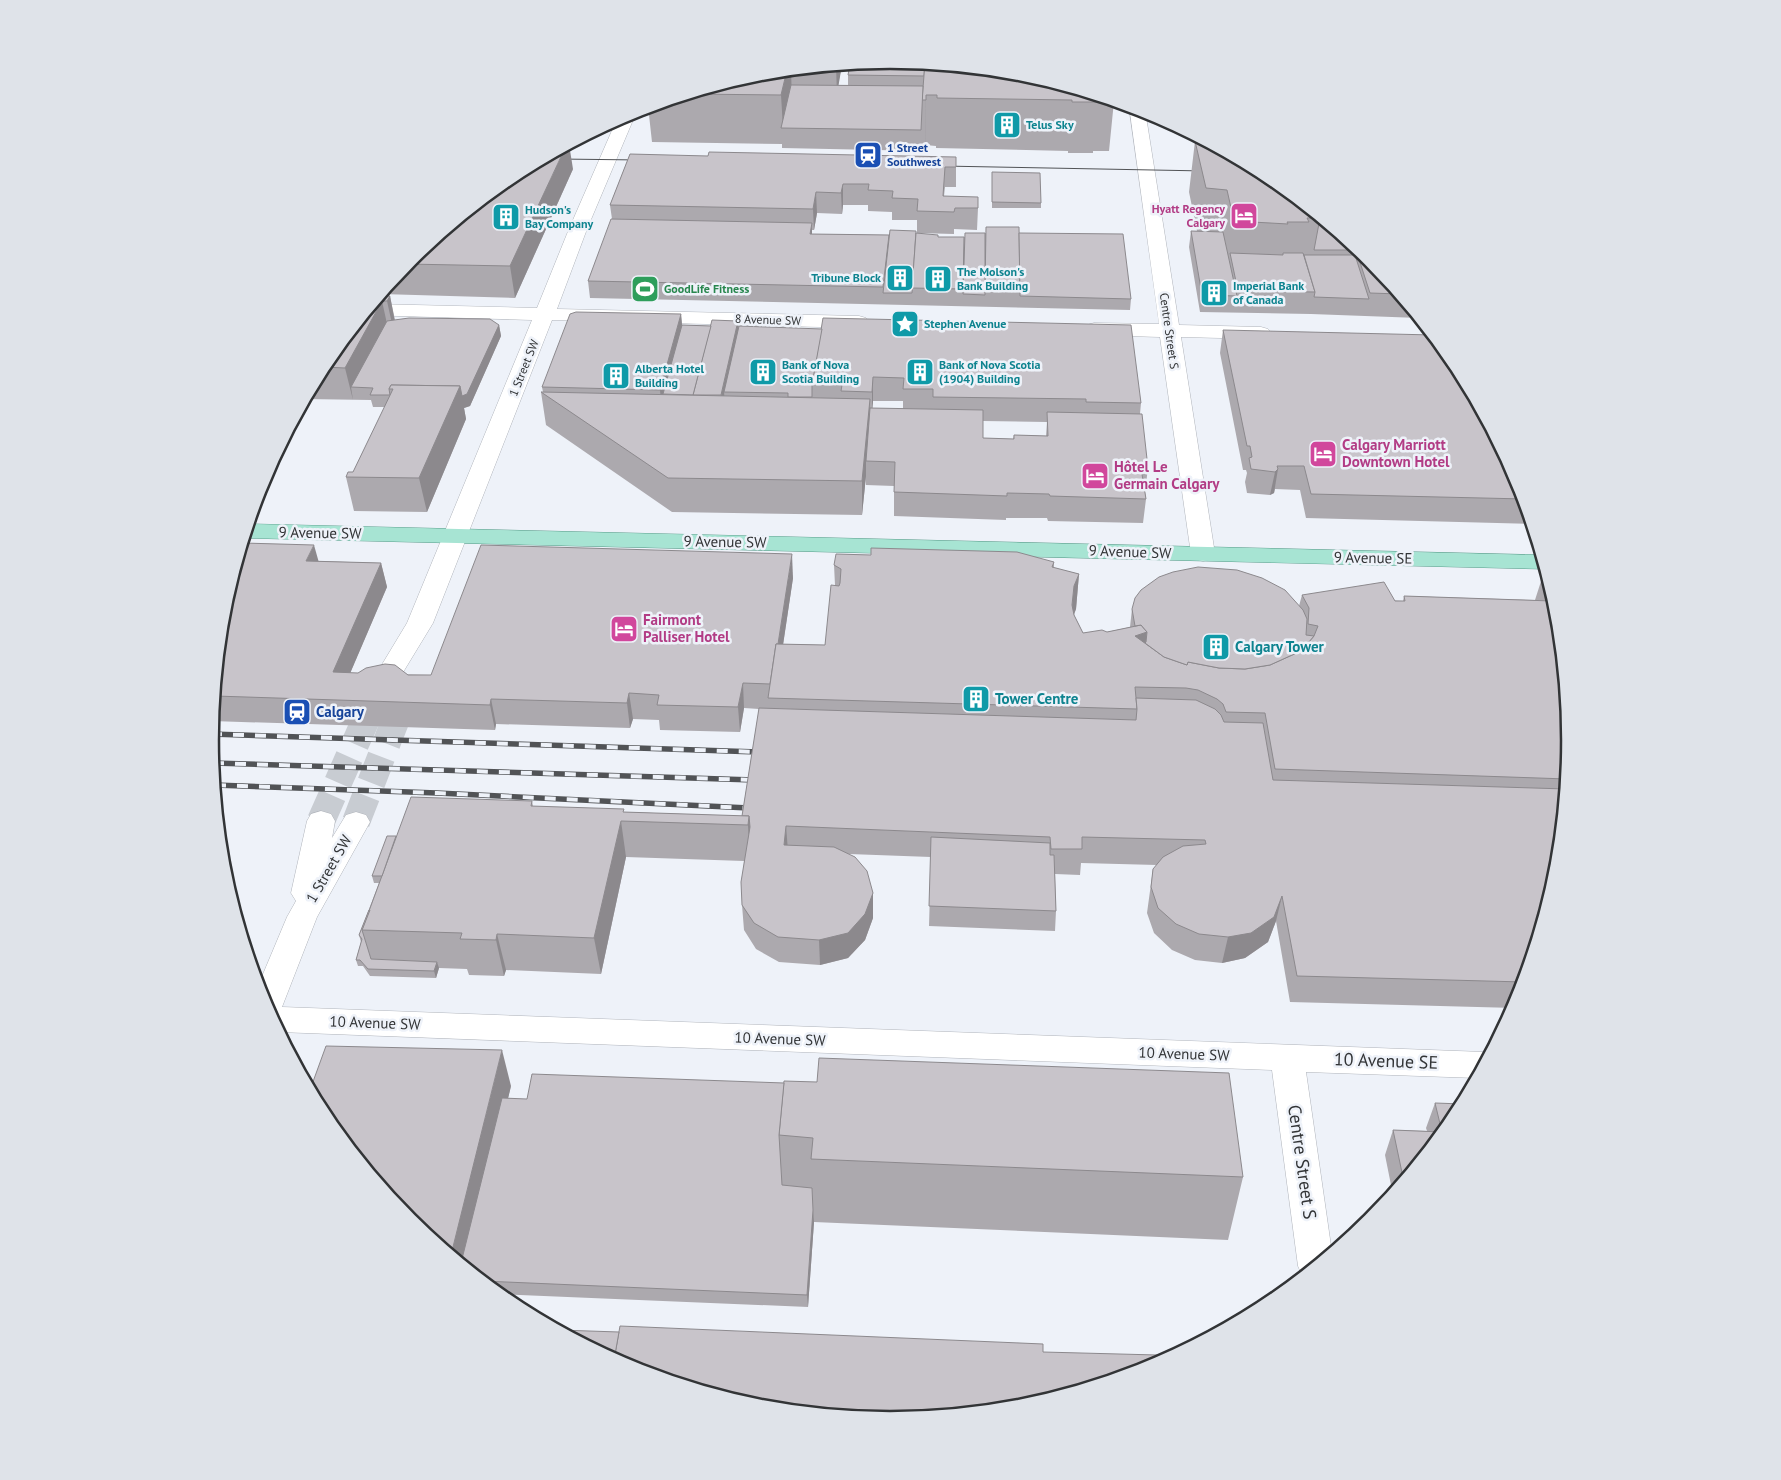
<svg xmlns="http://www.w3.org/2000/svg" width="1781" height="1480" font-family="'PT Sans',sans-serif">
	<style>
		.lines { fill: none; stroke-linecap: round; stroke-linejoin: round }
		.minor-tunnel { stroke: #c8ccd2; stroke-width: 28; stroke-dasharray: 28 14; stroke-linecap: butt }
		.minor-casing { stroke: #b0b4bb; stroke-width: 1 }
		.major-casing { stroke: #589b89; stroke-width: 1 }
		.minor { fill: #fff; fill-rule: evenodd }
		.major { fill: #a7e4d3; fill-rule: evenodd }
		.tram { stroke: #515356; stroke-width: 1 }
		.rail-casing { stroke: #515356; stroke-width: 5.5 }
		.rail { stroke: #eef2f9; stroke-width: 4; stroke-dasharray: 11; stroke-linecap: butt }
		.wall { fill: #aca9ae; fill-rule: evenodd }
		.shaded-wall { fill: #8c898d }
		.building { fill: #c8c4ca; stroke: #8c898d }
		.labels { text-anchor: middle; stroke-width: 5; stroke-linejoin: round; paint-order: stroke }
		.far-culture-label { font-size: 12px; font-weight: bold; fill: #0d838f; stroke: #eef2f9; text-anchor: start }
		.far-transit-label { font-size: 12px; font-weight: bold; fill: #164399; stroke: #eef2f9; text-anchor: start }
		.far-hotel-label { font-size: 12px; font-weight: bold; fill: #b23c85; stroke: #eef2f9; text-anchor: end }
		.far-leisure-label { font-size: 12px; font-weight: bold; fill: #27864d; stroke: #eef2f9; text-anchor: start }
		.far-street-label { font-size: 12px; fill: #323436; stroke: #eef2f9 }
		.hotel-label { font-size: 15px; font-weight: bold; fill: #b23c85; stroke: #eef2f9; text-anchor: start }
		.street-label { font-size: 15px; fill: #323436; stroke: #eef2f9 }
		.culture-label { font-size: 15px; font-weight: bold; fill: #0d838f; stroke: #eef2f9; text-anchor: start }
		.transit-label { font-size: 15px; font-weight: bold; fill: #164399; stroke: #eef2f9; text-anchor: start }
		.near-street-label { font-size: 18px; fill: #323436; stroke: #eef2f9 }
		.rim { fill: none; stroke: #323436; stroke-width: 2.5 }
	</style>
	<rect width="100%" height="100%" fill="#eef2f9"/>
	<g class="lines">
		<!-- minor-tunnel -->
		<g class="minor-tunnel">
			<polyline points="321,821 378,692"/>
			<polyline points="356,822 406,693"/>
		</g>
		<defs>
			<g id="minor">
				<polygon points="1129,105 1145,110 1179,325 1261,327 1268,329 1271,333 1268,337 1261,339 1181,337 1215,554 1212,559 1203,561 1194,559 1191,554 1160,337 1094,335 1087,333 1084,329 1087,325 1094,323 1159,324"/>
				<polygon points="634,110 636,113 587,229 557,309 859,316 866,318 869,322 866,326 859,328 552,320 433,623 388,697 379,700 370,697 366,691 407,623 532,320 364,315 373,304 537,308 569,229 617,119"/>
				<polygon points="321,811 331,814 335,821 332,838 346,815 356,812 366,815 370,822 317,917 282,1007 1484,1052 1490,1054 1477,1078 1306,1072 1332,1253 1303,1277 1298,1266 1272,1070 279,1032 262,1000 258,986 287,917 296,901 291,893 307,821 311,814"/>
			</g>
			<polygon id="major" points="249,524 1541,555 1546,569 247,538 245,538"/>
		</defs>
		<!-- minor casing -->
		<use href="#minor" class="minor-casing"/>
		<!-- major casing -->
		<use href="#major" class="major-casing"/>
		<!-- minor -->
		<use href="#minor" class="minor"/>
		<!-- major -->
		<use href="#major" class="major"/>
		<!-- tram -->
		<g class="tram">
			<polyline points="558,159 640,160"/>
			<polyline points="942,166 1205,171"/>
		</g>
		<defs>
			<g id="rail">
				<polyline points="211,734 758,752"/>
				<polyline points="213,763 754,780"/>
				<polyline points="215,785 437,793 749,808"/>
			</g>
		</defs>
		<!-- rail casing -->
		<use href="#rail" class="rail-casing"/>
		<!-- rail -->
		<use href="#rail" class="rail"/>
	</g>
	<!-- wall -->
	<g class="wall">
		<polygon points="850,64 1114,101 1109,151 1093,151 1093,153 1068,153 1068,151 936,148 936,146 925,145 925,151 782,148 782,144 652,142 648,106 758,73 842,65 838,85 848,85 848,75"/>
		<polygon points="1195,141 1269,175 1372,259 1419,318 1311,314 1200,312 1189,247 1191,231 1197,231 1189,192"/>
		<polygon points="630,154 956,167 956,187 945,187 944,196 978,208 977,230 954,229 954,234 917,233 917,220 892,220 892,212 868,211 868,205 843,205 842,214 817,213 814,230 812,230 812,234 889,235 916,233 938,237 964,237 985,233 1019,233 1131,299 1130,310 590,298 588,281 612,219 610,205"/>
		<polygon points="573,169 515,298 381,294 410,259"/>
		<polygon points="992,172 1041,203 1041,208 992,208"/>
		<polygon points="379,296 390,296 395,320 499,325 501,336 470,406 464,408 466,419 427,512 354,511 346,477 353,472 385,407 373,407 371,400 305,399 325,362"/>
		<path d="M681 314 682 325 711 326 738 321 739 326 1141 403 1140 414 1148 468 1145 492 1146 499 1143 523 1048 521 1047 518H1006V520L894 516V486L866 485V476L862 515 672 512 546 425 541 392H543L542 387ZM873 401H903V409L872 408ZM983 421 1047 422 1046 436 1014 435 1013 439 983 438Z"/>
		<polygon points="1223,330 1519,480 1532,524 1306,518 1300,490 1275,489 1274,493 1270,495 1247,493 1245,482 1247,473 1246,470 1243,470 1220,353"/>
		<polygon points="319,561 381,563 387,587 350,673 431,675 793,578 783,644 825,645 835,585 834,565 1054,562 1054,568 1079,574 1076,609 1074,615 1083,633 1107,632 1130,627 1132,609 1299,606 1302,595 1403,601 1404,596 1535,600 1543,575 1557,608 1570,740 1557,873 1519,1000 1515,1008 1290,1002 1276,921 1268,942 1245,958 1222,963 1195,960 1172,950 1154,933 1147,913 1153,869 1157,865 1081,863 1080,875 1055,874 1056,911 1055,931 929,926 931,857 849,854 873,893 873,918 865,940 848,958 820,965 779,962 756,949 744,930 742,905 744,861 626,857 601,974 506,970 504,976 469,975 467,969 439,968 436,978 370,976 363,966 358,966 356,960 361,942 359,935 379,883 374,883 372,876 396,836 532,801 533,806 624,812 742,816 759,709 744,708 740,732 660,730 659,720 633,719 630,728 496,724 495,730 212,721 224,607"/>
		<polygon points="511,1086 508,1098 1243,1177 1228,1240 814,1222 808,1307 499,1294 409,1221"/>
		<polygon points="1435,1103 1456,1118 1393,1195 1385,1155 1393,1130 1427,1131 1426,1128"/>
	</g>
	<!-- shaded-wall -->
	<g class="shaded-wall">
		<polygon points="837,65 842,65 837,94 836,66"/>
		<polygon points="787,70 791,70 792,101 783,128 781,95"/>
		<polygon points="926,95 925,145 925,151 926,100"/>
		<polygon points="569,144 573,169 515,298 510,266 566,146"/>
		<polygon points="843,184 843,205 842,214 841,193"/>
		<polygon points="816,192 817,213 814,230 813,209"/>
		<polygon points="812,223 812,240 810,234"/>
		<polygon points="390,296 396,328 394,333 387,301"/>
		<polygon points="382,301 389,333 351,387 353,400 345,368"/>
		<polygon points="681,314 683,336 661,401 660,390"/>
		<polygon points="738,321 739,338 724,392 725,404 721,396"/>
		<polygon points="499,325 501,336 470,406 464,408 466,419 427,512 419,478 460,386"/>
		<polygon points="873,377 873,401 872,415 872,392"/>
		<polygon points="870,399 870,431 866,461 866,476 862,515 862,481"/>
		<polygon points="1278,469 1274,493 1270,495 1275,472"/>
		<polygon points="314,545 321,570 306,561"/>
		<polygon points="792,554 793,578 775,699 772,684"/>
		<polygon points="381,563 387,587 340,697 333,672"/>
		<polygon points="1079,574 1076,609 1071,621 1069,640 1074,586"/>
		<polygon points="1147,632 1144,654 1135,636"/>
		<polygon points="743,683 744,708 740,732 738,707"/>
		<polygon points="629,693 633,719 630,728 627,703"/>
		<polygon points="491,699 496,724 495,730 490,705"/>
		<polygon points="749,816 752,852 750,861 748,825"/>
		<polygon points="621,821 626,857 601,974 594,938"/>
		<polygon points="786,826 788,851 784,845"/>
		<polygon points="873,893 873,918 865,940 848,958 820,965 819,940"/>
		<polygon points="1282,896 1276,921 1268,942 1245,958 1222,963 1228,937"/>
		<polygon points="497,934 506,970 504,976 496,940"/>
		<polygon points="437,962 439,968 436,978 434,971"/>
		<polygon points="502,1050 511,1086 467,1268 451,1255"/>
		<polygon points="813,1210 814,1222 808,1307 807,1295"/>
	</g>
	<!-- building -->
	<g class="building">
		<polygon points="890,60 925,63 924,76 848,75 850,64"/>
		<polygon points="925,63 1023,73 1113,100 1097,100 1097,102 1072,102 1072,100 937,98 937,95 926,95 926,100 922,100"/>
		<polygon points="787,70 781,95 690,94 758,73"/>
		<polygon points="791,85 923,86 921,130 781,128"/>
		<polygon points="1195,141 1206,141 1269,175 1319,216 1320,218 1307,218 1309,222 1287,222 1288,224 1234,221 1227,190 1206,188"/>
		<polygon points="566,146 510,266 406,264 410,259 513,174"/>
		<polygon points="709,152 956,157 956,167 945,167 943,196 978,197 978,208 955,208 954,212 917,211 918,199 892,198 893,191 868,190 869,184 843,184 841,193 816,192 813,209 610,205 630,154 708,156"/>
		<polygon points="992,172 1040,173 1041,203 992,202"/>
		<polygon points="1319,216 1372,259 1400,294 1370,293 1356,250 1314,250 1320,218"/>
		<polygon points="611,219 812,223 810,234 889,235 883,287 588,281"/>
		<polygon points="986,227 1019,227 1020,291 985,290"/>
		<polygon points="890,230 916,231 912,293 883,293"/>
		<polygon points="1191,231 1223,232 1237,296 1202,295"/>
		<polygon points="916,233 938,235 938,237 964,237 963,289 912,288"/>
		<polygon points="965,233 985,233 985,295 963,294"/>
		<polygon points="1019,233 1123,234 1131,299 1020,296"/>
		<polygon points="1230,253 1283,255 1283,253 1303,253 1315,292 1238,291"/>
		<polygon points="1304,255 1355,255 1369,299 1314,297 1315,292"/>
		<polygon points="1401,295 1404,300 1400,299"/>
		<polygon points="379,296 390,296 387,301 382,301 345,368 323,367 325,362"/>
		<polygon points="576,312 681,314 660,390 542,387 570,314"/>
		<polygon points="409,318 490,319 499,325 467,394 462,396 460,386 391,385 389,389 390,395 370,395 373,388 351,387 387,321"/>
		<polygon points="823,318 1131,325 1141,403 1086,402 1086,399 933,397 933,389 903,389 904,378 873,377 872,392 841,391 842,385 812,384"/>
		<polygon points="712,320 738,321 721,395 693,395"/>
		<polygon points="682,325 711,326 693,395 663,394"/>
		<polygon points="739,326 822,329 812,384 812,397 788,397 788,393 724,392"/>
		<polygon points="1223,330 1433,335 1456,362 1519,480 1525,499 1311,494 1304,466 1277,466 1278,469 1275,472 1251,469 1249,458 1252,457 1250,446 1247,446"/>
		<polygon points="391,385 460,386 419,478 346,477 348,472 353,472 393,389 389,389"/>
		<polygon points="541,392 870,399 862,481 668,478"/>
		<polygon points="870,408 983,410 983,438 1014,439 1014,435 1048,436 1047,412 1142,414 1148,468 1141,468 1146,499 1050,496 1049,494 1007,493 1007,496 894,492 895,462 866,461"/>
		<polygon points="243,543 314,545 306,561 381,563 333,672 358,673 366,668 385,664 395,665 408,675 431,675 481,545 792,554 778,644 776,644 770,684 743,683 738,707 657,705 659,695 629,693 627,703 491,699 490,705 215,696 224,607"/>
		<polygon points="871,548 1017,552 1054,562 1052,567 1079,574 1074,586 1072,605 1074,615 1083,633 1102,630 1107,632 1141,625 1147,632 1135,636 1164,657 1187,665 1188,662 1219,668 1245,669 1270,665 1301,651 1314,636 1318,626 1308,624 1309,608 1302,595 1384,582 1395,601 1405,601 1404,596 1552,601 1543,578 1543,575 1547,573 1557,608 1570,740 1567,779 1275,769 1265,713 1226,712 1223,704 1217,699 1198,690 1186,688 1135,687 1137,709 768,698 776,644 825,645 831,585 839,586 840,583 841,569 834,565 836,554 871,555"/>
		<polygon points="1198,567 1237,570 1262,578 1285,590 1303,610 1307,619 1306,635 1314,636 1301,651 1270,665 1245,669 1219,668 1188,662 1187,665 1164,657 1145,643 1146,642 1147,632 1141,625 1135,626 1132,609 1135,598 1141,590 1159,577 1173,572"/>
		<polygon points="1136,698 1196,700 1215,709 1221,715 1224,722 1263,723 1273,780 1566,789 1557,873 1524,982 1297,976 1282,896 1274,917 1251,933 1228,937 1199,934 1176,924 1158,908 1151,887 1153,869 1163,857 1183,846 1206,844 1205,840 1082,837 1082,849 1051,849 1050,837 786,826 784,845 834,847 855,857 867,871 873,893 865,914 848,933 819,940 778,937 754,923 742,905 741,882 750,827 749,816 742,816 759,708 1136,720 1137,709"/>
		<polygon points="411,797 532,801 531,806 624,809 623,812 749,816 748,825 621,821 594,938 497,934 496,940 460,939 462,933 362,930"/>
		<polygon points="387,836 396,836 382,876 372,876"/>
		<polygon points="931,837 1050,843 1050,855 1054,855 1056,911 929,906"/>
		<polygon points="369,910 370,910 362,930 371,959 437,962 434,971 368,969 360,960 356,960 362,939 359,935"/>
		<polygon points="326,1046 502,1050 451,1255 409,1221 325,1118 310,1090"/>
		<polygon points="819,1058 1229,1073 1243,1177 811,1159 813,1138 779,1135 784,1081 817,1082"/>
		<polygon points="532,1074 784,1083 779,1135 782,1185 812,1188 813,1210 807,1295 483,1281 461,1263 502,1098 527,1099"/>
		<polygon points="1435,1103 1463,1104 1456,1118 1404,1182 1393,1130 1442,1132"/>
		<polygon points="620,1326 1043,1344 1043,1352 1157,1355 1158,1364 1150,1368 1023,1407 890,1420 758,1407 630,1368 614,1360"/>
		<polygon points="559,1330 619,1332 614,1360"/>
	</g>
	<!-- icons -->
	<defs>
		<symbol id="building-square" viewBox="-11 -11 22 22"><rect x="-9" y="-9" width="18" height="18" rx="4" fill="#0f9aa8" stroke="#eef2f9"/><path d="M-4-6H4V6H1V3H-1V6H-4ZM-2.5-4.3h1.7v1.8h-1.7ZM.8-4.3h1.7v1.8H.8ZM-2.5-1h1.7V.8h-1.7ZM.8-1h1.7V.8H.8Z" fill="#fff"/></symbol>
		<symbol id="station-square" viewBox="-11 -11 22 22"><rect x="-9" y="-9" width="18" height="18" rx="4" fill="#1a4fb4" stroke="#eef2f9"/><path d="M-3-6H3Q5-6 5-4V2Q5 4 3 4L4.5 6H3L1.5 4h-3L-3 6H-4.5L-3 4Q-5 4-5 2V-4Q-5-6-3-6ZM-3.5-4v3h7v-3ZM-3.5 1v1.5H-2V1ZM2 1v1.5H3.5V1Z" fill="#fff"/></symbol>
		<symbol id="hotel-square" viewBox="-11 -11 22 22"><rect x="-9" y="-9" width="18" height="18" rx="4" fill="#d1479c" stroke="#eef2f9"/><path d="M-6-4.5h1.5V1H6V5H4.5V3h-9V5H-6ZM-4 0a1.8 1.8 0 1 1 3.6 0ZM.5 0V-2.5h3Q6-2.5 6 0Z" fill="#fff"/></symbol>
		<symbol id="stadium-square" viewBox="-11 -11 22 22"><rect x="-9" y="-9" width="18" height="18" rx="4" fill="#2e9e5b" stroke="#eef2f9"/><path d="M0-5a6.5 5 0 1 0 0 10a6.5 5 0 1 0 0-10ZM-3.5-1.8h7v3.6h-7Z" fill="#fff"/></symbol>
		<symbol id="sight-square" viewBox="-11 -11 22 22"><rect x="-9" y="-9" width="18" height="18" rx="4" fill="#0f9aa8" stroke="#eef2f9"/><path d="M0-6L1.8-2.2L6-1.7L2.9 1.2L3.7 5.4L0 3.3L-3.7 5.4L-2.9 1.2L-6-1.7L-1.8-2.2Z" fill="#fff"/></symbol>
	</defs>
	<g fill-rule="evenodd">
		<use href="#building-square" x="991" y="109" width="32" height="32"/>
		<use href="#station-square" x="852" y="139" width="32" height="32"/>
		<use href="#hotel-square" x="1228" y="200" width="32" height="32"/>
		<use href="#building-square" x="490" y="201" width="32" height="32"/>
		<use href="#building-square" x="884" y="262" width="32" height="32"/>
		<use href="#building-square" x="922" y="263" width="32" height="32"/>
		<use href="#stadium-square" x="629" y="273" width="32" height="32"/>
		<use href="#building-square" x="1198" y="277" width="32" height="32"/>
		<use href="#sight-square" x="889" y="308" width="32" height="32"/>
		<use href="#building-square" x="747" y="356" width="32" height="32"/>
		<use href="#building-square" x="904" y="356" width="32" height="32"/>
		<use href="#building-square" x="600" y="360" width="32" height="32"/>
		<use href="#hotel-square" x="1307" y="438" width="32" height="32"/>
		<use href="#hotel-square" x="1079" y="460" width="32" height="32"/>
		<use href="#hotel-square" x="608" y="613" width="32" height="32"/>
		<use href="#building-square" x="1200" y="631" width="32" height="32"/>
		<use href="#building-square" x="960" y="683" width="32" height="32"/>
		<use href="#station-square" x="281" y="696" width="32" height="32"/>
	</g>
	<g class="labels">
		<!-- far-culture labels -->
		<g class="far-culture-label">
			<text x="1026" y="129">Telus Sky</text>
			<text x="525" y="214">Hudson's<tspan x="525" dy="14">Bay Company</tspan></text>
			<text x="957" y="276">The Molson's<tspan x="957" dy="14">Bank Building</tspan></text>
			<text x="881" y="282" text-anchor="end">Tribune Block</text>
			<text x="1233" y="290">Imperial Bank<tspan x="1233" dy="14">of Canada</tspan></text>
			<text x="924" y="328">Stephen Avenue</text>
			<text x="782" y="369">Bank of Nova<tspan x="782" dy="14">Scotia Building</tspan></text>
			<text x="939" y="369">Bank of Nova Scotia<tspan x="939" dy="14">(1904) Building</tspan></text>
			<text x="635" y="373">Alberta Hotel<tspan x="635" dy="14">Building</tspan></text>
		</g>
		<!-- far-transit labels -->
		<g class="far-transit-label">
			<text x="887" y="152">1 Street<tspan x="887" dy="14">Southwest</tspan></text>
		</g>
		<!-- far-hotel labels -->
		<g class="far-hotel-label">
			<text x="1225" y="213">Hyatt Regency<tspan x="1225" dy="14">Calgary</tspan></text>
		</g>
		<!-- far-leisure labels -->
		<g class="far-leisure-label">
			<text x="664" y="293">GoodLife Fitness</text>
		</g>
		<!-- far-street labels -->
		<g class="far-street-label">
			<text transform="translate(768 320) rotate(2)" y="4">8 Avenue SW</text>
			<text transform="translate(1169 331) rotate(82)" y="4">Centre Street S</text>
			<text transform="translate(524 368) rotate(-68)" y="4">1 Street SW</text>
		</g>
		<!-- hotel labels -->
		<g class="hotel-label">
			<text x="1342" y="450">Calgary Marriott<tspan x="1342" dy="17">Downtown Hotel</tspan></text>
			<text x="1114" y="472">Hôtel Le<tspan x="1114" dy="17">Germain Calgary</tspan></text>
			<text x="643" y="625">Fairmont<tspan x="643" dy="17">Palliser Hotel</tspan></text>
		</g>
		<!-- street labels -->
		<g class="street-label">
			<text transform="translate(320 533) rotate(1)" y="5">9 Avenue SW</text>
			<text transform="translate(725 542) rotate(1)" y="5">9 Avenue SW</text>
			<text transform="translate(1130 552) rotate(2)" y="5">9 Avenue SW</text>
			<text transform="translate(1373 558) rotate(1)" y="5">9 Avenue SE</text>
			<text transform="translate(329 869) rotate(-60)" y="5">1 Street SW</text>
			<text transform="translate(375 1023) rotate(2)" y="5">10 Avenue SW</text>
			<text transform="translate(780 1039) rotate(2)" y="5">10 Avenue SW</text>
			<text transform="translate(1184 1054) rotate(2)" y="5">10 Avenue SW</text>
		</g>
		<!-- culture labels -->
		<g class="culture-label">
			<text x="1235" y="652">Calgary Tower</text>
			<text x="995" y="704">Tower Centre</text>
		</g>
		<!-- transit labels -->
		<g class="transit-label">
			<text x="316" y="717">Calgary</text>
		</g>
		<!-- near-street labels -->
		<g class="near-street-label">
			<text transform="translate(1386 1061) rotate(2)" y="6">10 Avenue SE</text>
			<text transform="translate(1302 1162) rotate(82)" y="6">Centre Street S</text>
		</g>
	</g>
	<!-- crop -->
	<path d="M0 0H1781V1480H0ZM219 740a671 671 0 1 1 1342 0a671 671 0 1 1-1342 0Z" fill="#dfe3e9" fill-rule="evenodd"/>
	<path class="rim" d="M219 740a671 671 0 1 1 1342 0a671 671 0 1 1-1342 0Z"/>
</svg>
